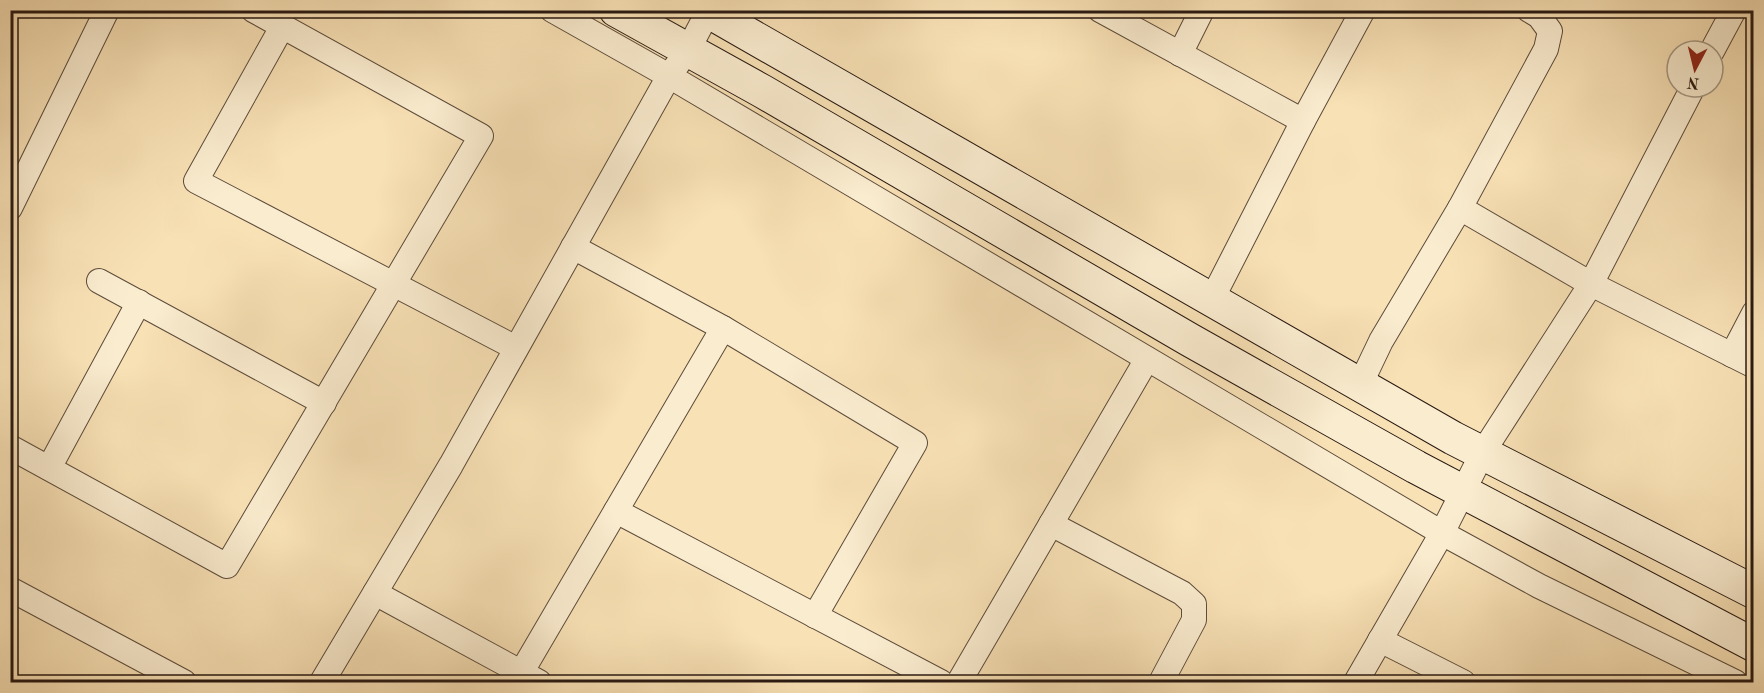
<svg xmlns="http://www.w3.org/2000/svg" width="1764" height="693" font-family="'Old Standard TT',serif">
	<style>
		.lines { fill: none; stroke-linecap: round; stroke-linejoin: round }
		.street-casing { stroke: #5c4b3b; stroke-width: 26 }
		.secondary-casing { stroke: #281912; stroke-width: 35 }
		.street { stroke: #faeccf; stroke-width: 24 }
		.secondary { stroke: #faeccf; stroke-width: 33 }
	</style>
	<rect width="100%" height="100%" fill="#f8e1b5"/>
	<filter id="stains"><feTurbulence type="fractalNoise" baseFrequency=".00333" numOctaves="4"/><feColorMatrix values="0 0 0 0 .2 0 0 0 0 .09 0 0 0 0 .02 0 0 0 .5 -.17"/></filter>
	<radialGradient id="worn" r=".72"><stop offset=".6" stop-color="#630" stop-opacity="0"/><stop offset="1" stop-color="#630" stop-opacity=".3"/></radialGradient>
	<g class="lines">
		<defs>
			<g id="street">
				<polyline points="552,10 669,76 1442,533 1539,586 1735,682"/>
				<polyline points="1100,10 1303,121"/>
				<polyline points="282,27 196,181 516,348"/>
				<polyline points="1712,51 1734,10"/>
				<polyline points="1180,54 1202,10"/>
				<polyline points="10,208 107,10"/>
				<polyline points="1460,208 1591,284 1754,366"/>
				<polyline points="573,247 723,328 915,443 815,616"/>
				<polyline points="99,281 324,403"/>
				<polyline points="1211,301 1303,121 1363,10"/>
				<polyline points="1732,355 1754,313"/>
				<polyline points="1360,385 1381,341 1460,208 1546,49 1550,31 1539,16 1529,10"/>
				<polyline points="10,447 227,566 481,136 253,10"/>
				<polyline points="49,468 139,302"/>
				<polyline points="616,511 941,682"/>
				<polyline points="1051,524 1182,593 1194,604 1194,620 1161,682"/>
				<polyline points="10,589 184,682"/>
				<polyline points="375,593 539,682"/>
				<polyline points="1380,640 1463,682"/>
				<polyline points="521,673 723,328"/>
				<polyline points="322,682 451,465 669,76 688,50 709,10"/>
				<polyline points="959,682 1147,359"/>
				<polyline points="1356,682 1442,533 1483,452 1591,284 1693,87"/>
			</g>
			<g id="secondary">
				<polyline points="616,10 762,91 1190,340 1416,467 1754,645"/>
				<polyline points="706,10 1453,438 1754,592"/>
			</g>
		</defs>
		<!-- street casing -->
		<use href="#street" class="street-casing"/>
		<!-- secondary casing -->
		<use href="#secondary" class="secondary-casing"/>
		<!-- street -->
		<use href="#street" class="street"/>
		<!-- secondary -->
		<use href="#secondary" class="secondary"/>
	</g>
	<!-- margin -->
	<rect width="1764" height="693" fill="none" stroke="#f8e1b5" stroke-width="36"/>
	<rect x="12" y="12" width="1740" height="669" fill="none" stroke="#281912" stroke-width="3"/>
	<rect x="18" y="18" width="1728" height="657" fill="none" stroke="#281912" stroke-width="1.5"/>
	<!-- north arrow -->
	<g transform="translate(1695 69) rotate(187)"><circle r="28" fill="#faeccf" stroke="#a69883" stroke-width="1.5"/>
	<path d="M0-4.5L10 22L0 15L-10 22Z" fill="#8f2418"/>
	<text y="-9" font-size="16" font-weight="bold" text-anchor="middle" fill="#281912">N</text>
	</g>
	<rect width="100%" height="100%" filter="url(#stains)"/>
	<rect width="100%" height="100%" fill="url(#worn)"/>
</svg>
